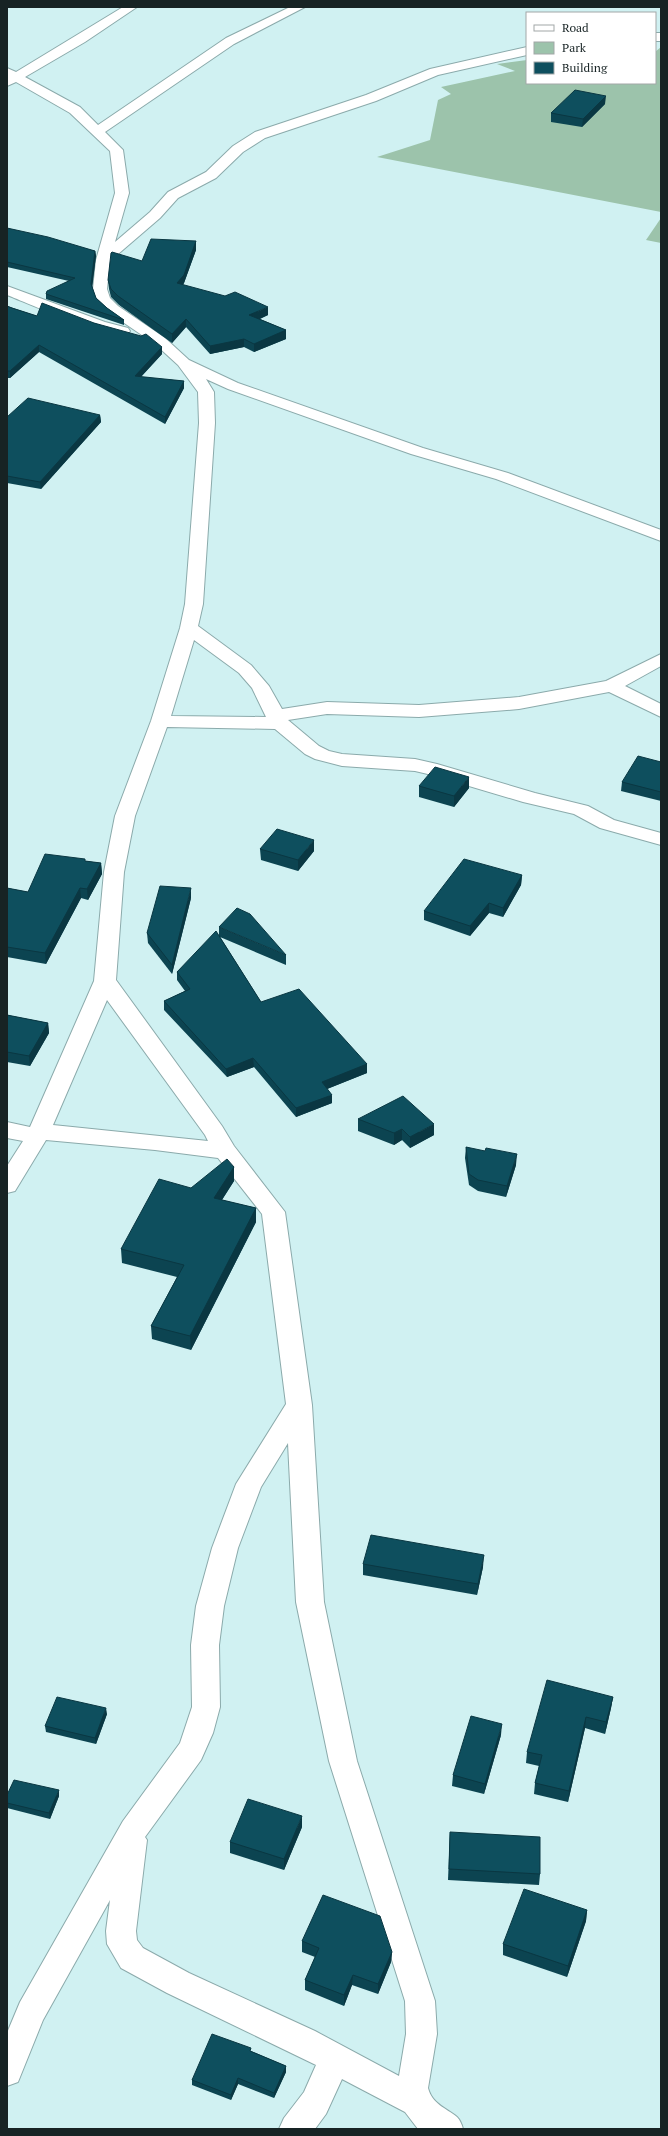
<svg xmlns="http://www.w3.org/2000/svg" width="668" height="2136" font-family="'PT Serif',serif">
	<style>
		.green { fill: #9cc3ab }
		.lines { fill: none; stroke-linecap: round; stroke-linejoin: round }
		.minor-casing { stroke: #8baaab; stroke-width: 2 }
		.minor { fill: #fff; fill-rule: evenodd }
		.wall { fill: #0c4451 }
		.shaded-wall { fill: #0a3742 }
		.building { fill: #0e4f5e; stroke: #0a3742 }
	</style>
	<rect width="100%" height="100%" fill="#d0f1f2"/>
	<!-- green -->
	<g class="green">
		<polygon points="661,47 661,212 377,157 430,140 438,100 451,94 441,87 515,71 497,64 527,60 527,83 655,83 655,52"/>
		<polygon points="661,218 661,243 646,240"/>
	</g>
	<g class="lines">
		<defs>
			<g id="minor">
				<path d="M123 7H137L85 42 25 77 80 107 98 125 226 38 290 7H305L234 44 105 132 123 150 129 193 115 242 150 212 168 192 206 172 233 146 255 132 366 95 430 69 527 47V55L438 75 376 101 265 138 243 152 216 178 178 198 160 218 110 261 107 289 110 298 118 306 165 338 189 360 238 383 423 448 508 473 661 530V541L496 479 411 454 228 389 206 379 214 392 215 423 203 604 198 626 251 665 269 686 282 709 327 702 419 705 519 697 606 681 661 654V666L625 686 661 704V717L609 692 519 709 419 717 327 714 288 720 319 746 329 751 342 754 415 759 437 764 535 793 588 806 614 820 661 833V845L600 828 574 814 523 802 432 775 415 771 342 766 315 759 305 754 275 729 167 727 135 816 124 872 116 980 222 1126 234 1146 285 1212 312 1405 324 1602 357 1761 435 2001 437 2034 428 2088C432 2104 446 2108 457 2117 460 2120 462 2125 463 2129H418L405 2112 342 2079 326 2114 315 2129H279L284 2118 304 2092 316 2065 167 1993 121 1968 107 1944 106 1931 110 1900 43 2020 18 2082 7 2086V2033L20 2002 123 1821 180 1743 192 1707 191 1645 196 1606 212 1548 236 1484 286 1404 262 1214 218 1158 155 1150 46 1140 15 1191 7 1193V1166L23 1141 7 1138V1122L30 1127 94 981 104 872 115 816 151 721 180 628 185 604 199 423 198 392 178 365 155 344 108 312 96 299 93 289 96 260 115 193 110 151 70 113 16 82 7 86V68L16 72ZM194 640 239 673 252 688 266 717 171 716ZM107 1000 205 1135 208 1141 53 1125ZM288 1443 296 1602 329 1761 405 2001 406 2034 399 2076 315 2031 189 1973 143 1948 137 1940 136 1931 147 1840 145 1837 201 1760 213 1733 220 1707 219 1645 224 1606 238 1548 261 1487Z"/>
				<rect x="655" y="33" width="6" height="8"/>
				<path d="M7 286 105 322 128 328 130 331 128 334C108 339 30 304 7 295Z"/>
			</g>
		</defs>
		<!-- minor casing -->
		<use href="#minor" class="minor-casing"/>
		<!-- minor -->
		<use href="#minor" class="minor"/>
	</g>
	<!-- wall -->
	<g class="wall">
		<polygon points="605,104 582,127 551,122 551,113"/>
		<polygon points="7,228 95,251 96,256 92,286 96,298 107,308 124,320 124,325 46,299 46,294 69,281 7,267"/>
		<polygon points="196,241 196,250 184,283 183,285 268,315 260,319 286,330 286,339 254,352 244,347 210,354 186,327 172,343 119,305 111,297 109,289 108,280"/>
		<polygon points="7,306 37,316 94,323 162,347 162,354 141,377 184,381 184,388 165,424 39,352 10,378 7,378"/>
		<polygon points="100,415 101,422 41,489 7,483 7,417"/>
		<polygon points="661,762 661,801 621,791 622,782"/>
		<polygon points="419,786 469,788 454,807 419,797"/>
		<polygon points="260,849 314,851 298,871 261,860"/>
		<polygon points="85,861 101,863 102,874 88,900 81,898 46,964 7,957 7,888 28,892"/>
		<polygon points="522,875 521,885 503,917 489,913 470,936 424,920 424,911"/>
		<polygon points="191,898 172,974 148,943 147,933"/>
		<polygon points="219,927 286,955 286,965 220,937 261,1002 367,1064 367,1073 327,1089 332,1103 296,1117 254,1067 227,1077 164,1010 164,1001 185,991 177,980 177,972 219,935"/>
		<polygon points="7,1015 48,1023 49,1033 30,1066 7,1062"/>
		<polygon points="358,1119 434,1135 410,1148 402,1140 394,1145 358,1131"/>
		<polygon points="466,1147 516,1165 506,1197 478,1191 469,1185 465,1158"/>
		<polygon points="234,1167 234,1181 222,1200 256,1208 256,1222 191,1350 152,1339 151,1326 177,1277 122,1263 121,1249 191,1188"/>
		<polygon points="363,1564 483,1567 477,1595 363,1575"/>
		<polygon points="613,1697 611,1708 605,1734 585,1728 568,1802 534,1794 535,1783 539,1766 526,1763 527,1752"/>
		<polygon points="107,1714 96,1744 46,1732 45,1726"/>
		<polygon points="501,1735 484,1794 452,1786 453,1775"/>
		<polygon points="7,1795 59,1796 50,1819 7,1808"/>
		<polygon points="302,1827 284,1870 230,1853 230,1842"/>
		<polygon points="450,1832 540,1874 539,1885 448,1880"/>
		<polygon points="587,1910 586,1921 567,1977 503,1955 503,1944"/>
		<polygon points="302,1941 392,1952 391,1962 378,1994 352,1985 344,2006 305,1990 305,1980 315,1957 302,1952"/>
		<polygon points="251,2051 286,2066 286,2072 274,2098 238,2084 231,2100 192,2085 192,2080"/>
	</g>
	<!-- shaded-wall -->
	<g class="shaded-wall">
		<polygon points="606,96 605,104 582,127 583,119"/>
		<polygon points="196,241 196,250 184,283 177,291 177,283"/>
		<polygon points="95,251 96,256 92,289 91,284"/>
		<polygon points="268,307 268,315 250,323 249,315"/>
		<polygon points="186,319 186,327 172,343 172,334"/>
		<polygon points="286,330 286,339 254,352 254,344"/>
		<polygon points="244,339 244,347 210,354 210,346"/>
		<polygon points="39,345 39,352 10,378 10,371"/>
		<polygon points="162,347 162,354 135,383 135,376"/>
		<polygon points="184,381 184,388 165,424 165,417"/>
		<polygon points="100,415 101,422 41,489 40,482"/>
		<polygon points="469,777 469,788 454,807 454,796"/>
		<polygon points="314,840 314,851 298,871 298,860"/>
		<polygon points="101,863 102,874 88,900 87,889"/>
		<polygon points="522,875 521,885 503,917 503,908"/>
		<polygon points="80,888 81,898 46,964 45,953"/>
		<polygon points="191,888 191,898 172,974 172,965"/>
		<polygon points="489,903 489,913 470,936 470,926"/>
		<polygon points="48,1023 49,1033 30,1066 29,1056"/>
		<polygon points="253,1058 254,1067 227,1077 226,1069"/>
		<polygon points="367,1064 367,1073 322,1091 322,1082"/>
		<polygon points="332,1095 332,1103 296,1117 296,1108"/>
		<polygon points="434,1124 434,1135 410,1148 410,1137"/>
		<polygon points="402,1129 402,1140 394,1145 394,1133"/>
		<polygon points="517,1154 516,1165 506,1197 507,1186"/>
		<polygon points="234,1167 234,1181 214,1212 214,1198"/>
		<polygon points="256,1208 256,1222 191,1350 190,1336"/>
		<polygon points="484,1555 483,1567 477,1595 478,1584"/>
		<polygon points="613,1697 611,1708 605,1734 606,1722"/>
		<polygon points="106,1708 107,1714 96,1744 95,1738"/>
		<polygon points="586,1717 585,1728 568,1802 569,1791"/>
		<polygon points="502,1724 501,1735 484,1794 485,1784"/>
		<polygon points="59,1790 59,1796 50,1819 49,1813"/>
		<polygon points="302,1816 302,1827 284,1870 284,1859"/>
		<polygon points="587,1910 586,1921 567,1977 568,1966"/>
		<polygon points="392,1952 391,1962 378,1994 378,1984"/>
		<polygon points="353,1975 352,1985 344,2006 344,1995"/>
		<polygon points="286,2066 286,2072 274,2098 274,2093"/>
		<polygon points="238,2078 238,2084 231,2100 231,2095"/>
	</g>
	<!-- building -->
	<g class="building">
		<polygon points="575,90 606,96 583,119 551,113"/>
		<polygon points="7,228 48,237 95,251 91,284 96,298 107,308 124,320 46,294 47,291 75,278 7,262"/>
		<polygon points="151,239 196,241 184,275 177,283 225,296 235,292 268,307 249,315 286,330 254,344 244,339 210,346 186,319 172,334 118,296 111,289 108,280 111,253 112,252 142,261"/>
		<polygon points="42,303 94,323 141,336 146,334 162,347 135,376 184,381 165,417 39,345 10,371 7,371 7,306 12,308 37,316"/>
		<polygon points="28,398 100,415 40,482 7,476 7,417"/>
		<polygon points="638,756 661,762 661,792 622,782"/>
		<polygon points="435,767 469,777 454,796 419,786"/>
		<polygon points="277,829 314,840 298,860 260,849"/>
		<polygon points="45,854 85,859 85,861 101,863 87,889 80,888 45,953 7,947 7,888 28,892"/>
		<polygon points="464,859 522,875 503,908 489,903 470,926 424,911"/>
		<polygon points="160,886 191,888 172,965 147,933"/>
		<polygon points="237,908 250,914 286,955 219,927"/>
		<polygon points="216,931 261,1002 299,989 367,1064 322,1082 332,1095 296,1108 253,1058 226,1069 164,1001 190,989 177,972"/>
		<polygon points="7,1015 48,1023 29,1056 7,1052"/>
		<polygon points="403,1096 434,1124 410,1137 402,1129 394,1133 358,1119"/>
		<polygon points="466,1147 485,1151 486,1148 517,1154 507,1186 478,1180 469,1174"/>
		<polygon points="227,1159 234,1167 214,1198 256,1208 190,1336 151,1326 184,1265 121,1249 159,1179 191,1188"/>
		<polygon points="371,1535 484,1555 478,1584 363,1564"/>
		<polygon points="547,1680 613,1697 606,1722 586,1717 569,1791 535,1783 542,1755 527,1752"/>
		<polygon points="57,1697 106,1708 95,1738 45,1726"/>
		<polygon points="471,1716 502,1724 485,1784 453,1775"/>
		<polygon points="14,1780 59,1790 49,1813 7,1803 7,1795"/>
		<polygon points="248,1799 302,1816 284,1859 230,1842"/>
		<polygon points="450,1832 540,1837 540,1874 449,1869"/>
		<polygon points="524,1889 587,1910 568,1966 503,1944"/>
		<polygon points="323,1895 380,1916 392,1952 378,1984 353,1975 344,1995 305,1980 319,1948 302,1941"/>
		<polygon points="212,2034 251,2048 250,2051 286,2066 274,2093 238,2078 231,2095 192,2080"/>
	</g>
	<!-- border -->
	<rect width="668" height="2136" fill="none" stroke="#172324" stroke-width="16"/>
	<!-- legend -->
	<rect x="526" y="12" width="130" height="72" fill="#ffffff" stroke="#a2a7a7"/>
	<rect x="534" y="25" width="20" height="6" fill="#ffffff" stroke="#a2a7a7"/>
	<text x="562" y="32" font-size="12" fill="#172324">Road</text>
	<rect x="534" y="42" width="20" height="12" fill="#9cc3ab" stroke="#a2a7a7"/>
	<text x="562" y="52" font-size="12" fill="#172324">Park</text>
	<rect x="534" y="62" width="20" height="12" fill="#0e4f5e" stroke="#a2a7a7"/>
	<text x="562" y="72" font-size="12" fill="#172324">Building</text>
</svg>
